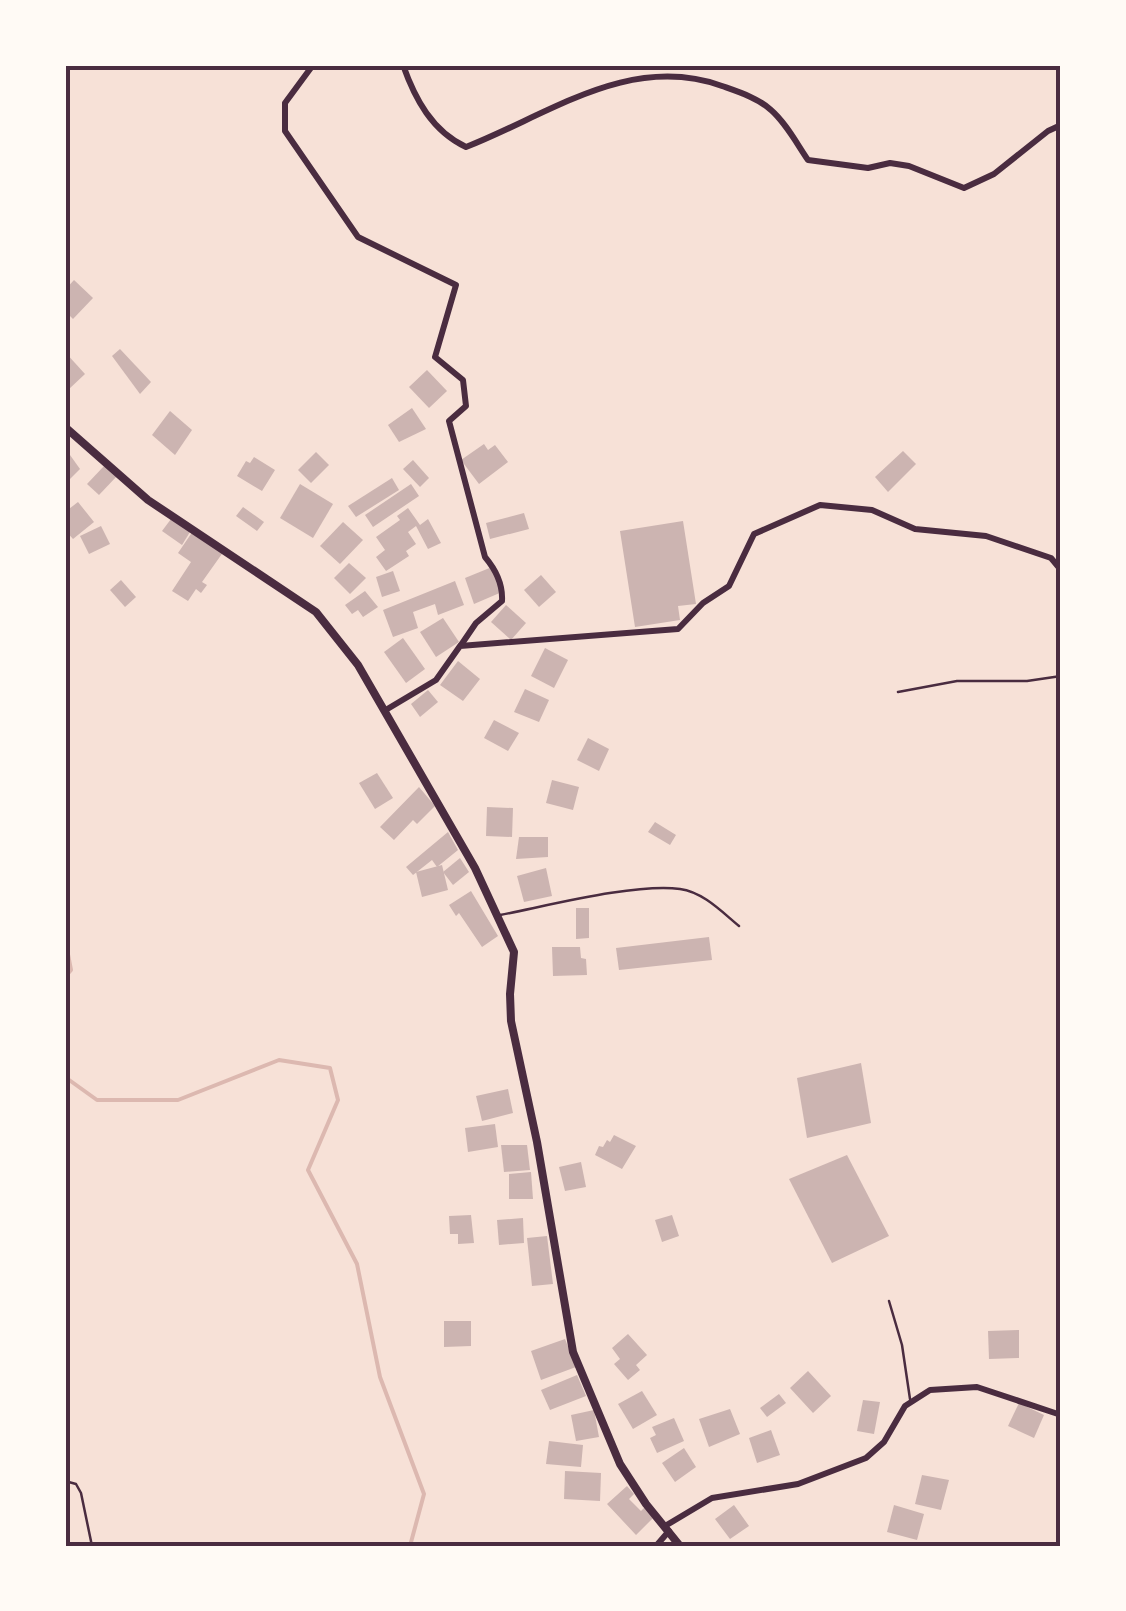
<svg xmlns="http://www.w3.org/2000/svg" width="1126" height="1611" font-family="Lora,serif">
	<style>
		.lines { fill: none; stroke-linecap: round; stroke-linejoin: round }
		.stream { stroke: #dcb8b0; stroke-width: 4 }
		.building { fill: #ccb4b1 }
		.path { stroke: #4a2c40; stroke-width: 2.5 }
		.service { stroke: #4a2c40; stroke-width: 2.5 }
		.minor { stroke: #4a2c40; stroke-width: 6 }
		.tertiary { stroke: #4a2c40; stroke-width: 8 }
		.neatline { fill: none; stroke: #4a2c40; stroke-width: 4 }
	</style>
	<rect width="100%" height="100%" fill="#f7e1d7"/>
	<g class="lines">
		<!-- stream -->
		<g class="stream">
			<polyline points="65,939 71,970 65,977"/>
			<polyline points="65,1077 97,1100 178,1100 279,1060 330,1068 338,1100 308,1170 357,1264 380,1377 424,1494 410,1546"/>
		</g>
	</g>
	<!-- building -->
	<g class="building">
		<polygon points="74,280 93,298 73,319 65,311 65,290"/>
		<polygon points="120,349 151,382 140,394 112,356"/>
		<polygon points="65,352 85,374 68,390 65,386"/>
		<polygon points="427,370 447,391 429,408 409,387"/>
		<polygon points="412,408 426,429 399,442 388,425"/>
		<polygon points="170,411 192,430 175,455 152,435"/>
		<polygon points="484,444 488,450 495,445 508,462 479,484 461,460"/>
		<polygon points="65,448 80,469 68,481 65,477"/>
		<polygon points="903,451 916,464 888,492 875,477"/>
		<polygon points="316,452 329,465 311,483 298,470"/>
		<polygon points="254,457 275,470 262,491 237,476 246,461 250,463"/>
		<polygon points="413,460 429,478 420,487 403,469"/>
		<polygon points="105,465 117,476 99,495 87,484"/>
		<polygon points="392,478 399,490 356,517 348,506"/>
		<polygon points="300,484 333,504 313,538 280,518"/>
		<polygon points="411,484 419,496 373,527 365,515"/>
		<polygon points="78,502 94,522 73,539 65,530 65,512"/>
		<polygon points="243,507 264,522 257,531 236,516"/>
		<polygon points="408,508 420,525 428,519 441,543 428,549 416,526 408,532 416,544 406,551 409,556 386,571 376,557 385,550 376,537 400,520 397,516"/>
		<polygon points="524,513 529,529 490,539 486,523"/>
		<polygon points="171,519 190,532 182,545 162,531"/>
		<polygon points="683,521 696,604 678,606 680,620 635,627 620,531"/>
		<polygon points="343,522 363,540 340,564 320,546"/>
		<polygon points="101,526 110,544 89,554 80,536"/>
		<polygon points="193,531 224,551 202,582 207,585 201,593 196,589 188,601 172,591 191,562 178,553"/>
		<polygon points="349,563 366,578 350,594 334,578"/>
		<polygon points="492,567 502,592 474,604 465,578"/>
		<polygon points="393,571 400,591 382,597 376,577"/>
		<polygon points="541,575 556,592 539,607 524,590"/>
		<polygon points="121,580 136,597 125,607 110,590"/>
		<polygon points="455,581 464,605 438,615 435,604 413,612 418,628 393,637 383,610"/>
		<polygon points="365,591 378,607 363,617 358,610 352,614 345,605"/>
		<polygon points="506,605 526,623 511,640 491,622"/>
		<polygon points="443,618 459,642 436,657 420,632"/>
		<polygon points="403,638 425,669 406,683 384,652"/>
		<polygon points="545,648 568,660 554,688 531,676"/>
		<polygon points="458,661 480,679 463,701 440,685"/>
		<polygon points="525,689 549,700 539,722 514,712"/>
		<polygon points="428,690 438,702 420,717 411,704"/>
		<polygon points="494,720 519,733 508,751 484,738"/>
		<polygon points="588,738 609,749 599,771 577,760"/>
		<polygon points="377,773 393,798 375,809 359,783"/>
		<polygon points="552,780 579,787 573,810 546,803"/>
		<polygon points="419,787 435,806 417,824 413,820 394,840 380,827"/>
		<polygon points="487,807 513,808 512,837 486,836"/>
		<polygon points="655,822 676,835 670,845 648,832"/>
		<polygon points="448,832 458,850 437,867 432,860 413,875 406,867"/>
		<polygon points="519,837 548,837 548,857 516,859"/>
		<polygon points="460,858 469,872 453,885 443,872"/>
		<polygon points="442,865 448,890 422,897 416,872"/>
		<polygon points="546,868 552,896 524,902 517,876"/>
		<polygon points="471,891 498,936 482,947 459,913 456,916 449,905"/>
		<polygon points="576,908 589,908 589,938 576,939"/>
		<polygon points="709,937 712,960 619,970 616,948"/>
		<polygon points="552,947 580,947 581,958 586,959 587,975 553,976"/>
		<polygon points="861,1063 871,1123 807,1138 797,1078"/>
		<polygon points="508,1089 513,1113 482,1121 476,1096"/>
		<polygon points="495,1124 498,1147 468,1152 465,1128"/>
		<polygon points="614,1135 636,1146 622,1169 595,1155 599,1146 603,1147 607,1140 610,1142"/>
		<polygon points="501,1145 527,1145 530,1170 504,1172"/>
		<polygon points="847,1155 889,1236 832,1263 789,1179"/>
		<polygon points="581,1162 586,1187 565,1191 559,1167"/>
		<polygon points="531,1172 533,1199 509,1199 509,1174"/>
		<polygon points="471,1215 474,1243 458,1244 458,1234 450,1234 449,1216"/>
		<polygon points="672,1215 679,1236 662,1242 655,1220"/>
		<polygon points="523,1218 524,1243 499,1245 497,1220"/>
		<polygon points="547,1236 553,1284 532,1286 527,1238"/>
		<polygon points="444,1321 471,1321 471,1346 444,1347"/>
		<polygon points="1019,1330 1019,1358 989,1359 988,1331"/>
		<polygon points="628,1334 647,1355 636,1365 640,1370 628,1380 614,1364 620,1359 612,1348"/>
		<polygon points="565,1339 576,1367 541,1380 531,1351"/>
		<polygon points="808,1371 831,1396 813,1413 790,1388"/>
		<polygon points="577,1375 586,1396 550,1410 541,1390"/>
		<polygon points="642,1391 657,1415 633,1429 618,1404"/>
		<polygon points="779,1394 786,1403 767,1417 760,1408"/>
		<polygon points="863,1400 880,1402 874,1434 857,1431"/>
		<polygon points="1019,1403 1044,1415 1034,1438 1008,1426"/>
		<polygon points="730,1409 740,1434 709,1447 699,1419"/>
		<polygon points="594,1410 599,1437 576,1441 571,1415"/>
		<polygon points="674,1418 684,1441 657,1453 650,1438 656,1435 652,1427"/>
		<polygon points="771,1430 780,1455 757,1463 749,1438"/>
		<polygon points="549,1441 583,1445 581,1467 546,1464"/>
		<polygon points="684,1448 696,1467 675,1482 662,1463"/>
		<polygon points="565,1471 601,1473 600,1501 564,1499"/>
		<polygon points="922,1475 949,1480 941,1510 915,1504"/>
		<polygon points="627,1486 634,1494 629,1499 641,1511 645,1507 654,1517 636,1535 607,1504"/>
		<polygon points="734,1505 749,1526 730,1539 715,1519"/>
		<polygon points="894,1505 924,1514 917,1540 887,1532"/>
	</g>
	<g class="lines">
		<!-- path -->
		<polyline class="path" points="65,1481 76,1484 81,1493 92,1546"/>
		<!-- service -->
		<g class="service">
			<polyline points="898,692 957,681 1027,681 1061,676"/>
			<path d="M500 915C547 906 635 883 680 889 703 892 722 912 739 926"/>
			<polyline points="889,1301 902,1345 910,1399"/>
		</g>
		<!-- minor -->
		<g class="minor">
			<path d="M313 65 285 103V131L358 237 456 285 435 357 463 380 466 406 449 421 485 557C496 570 503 584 502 601L476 623 461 645"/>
			<path d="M403 65C415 99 432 131 466 147 550 114 630 53 722 86 739 92 758 98 771 110 786 123 797 144 808 160L868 168 890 163 909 166 964 188 994 174 1048 131 1061 125"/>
			<polyline points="384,711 436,680 460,646 678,629 703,603 729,586 754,534 820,505 872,510 915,529 986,536 1051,558 1061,570"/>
			<polyline points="665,1526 712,1498 798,1484 866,1458 884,1442 905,1406 930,1390 977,1387 1061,1415"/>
			<polyline points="656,1546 669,1531"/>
		</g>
		<!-- tertiary -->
		<polyline class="tertiary" points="65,427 148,500 316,612 358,665 475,868 514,952 510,994 511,1021 537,1142 573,1352 620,1464 646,1504 680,1546"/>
	</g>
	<!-- border -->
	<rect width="1126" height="1611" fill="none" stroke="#fffaf5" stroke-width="135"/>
	<rect x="68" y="68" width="990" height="1476" class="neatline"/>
</svg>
